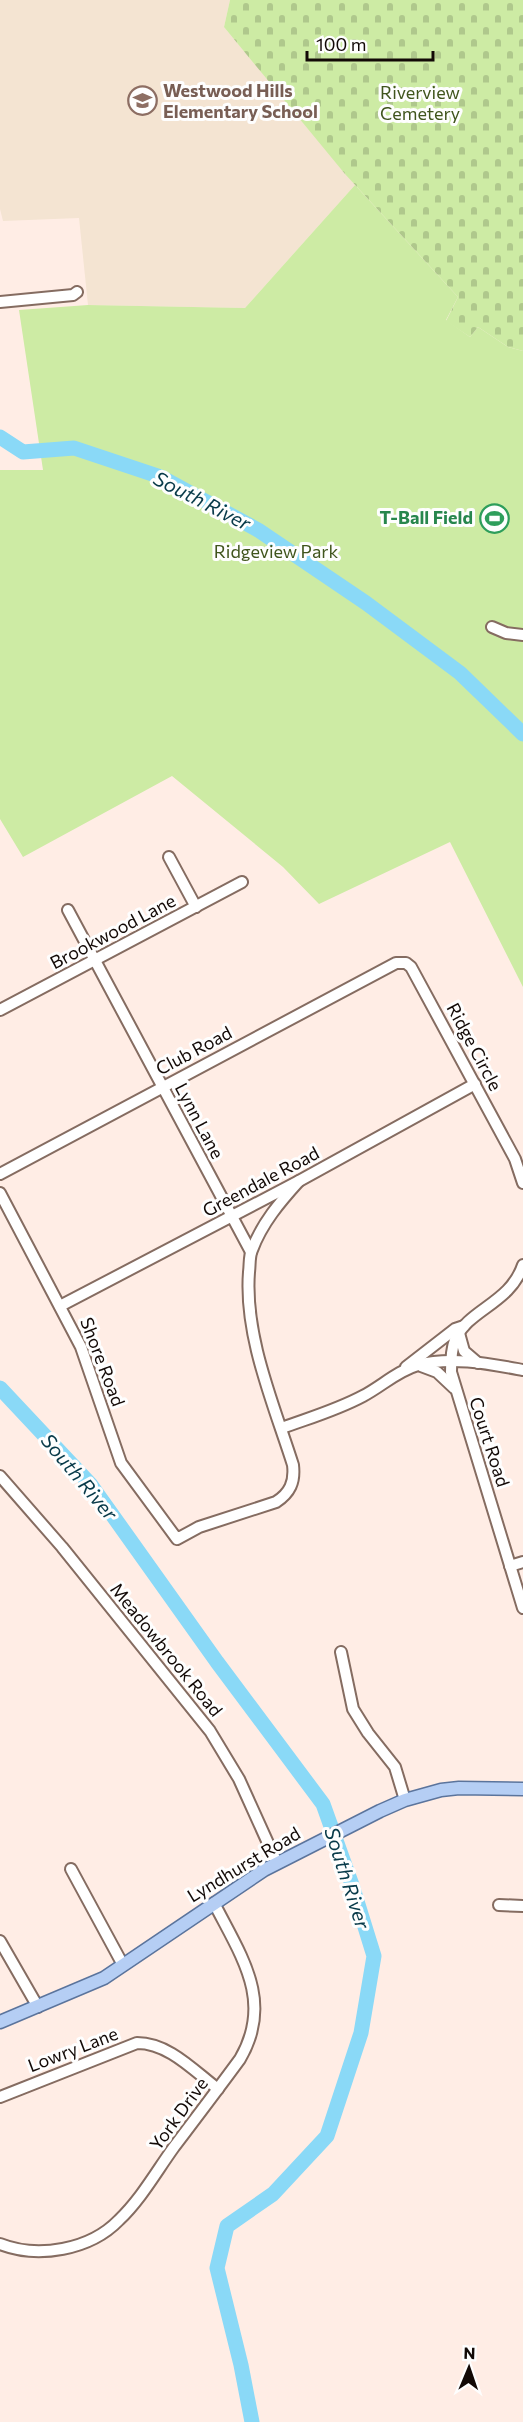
<svg xmlns="http://www.w3.org/2000/svg" width="523" height="2422" font-family="Commissioner,sans-serif">
	<style>
		.education { fill: #f4e4d2 }
		.green { fill: #cdeba4 }
		.cemetery { fill: url(#cemetery-stones) }
		.lines { fill: none; stroke-linecap: round; stroke-linejoin: round }
		.river { stroke: #8ad9f7; stroke-width: 15 }
		.minor-casing { stroke: #856c61; stroke-width: 14 }
		.major-casing { stroke: #5b749c; stroke-width: 15 }
		.minor { stroke: #fff; stroke-width: 10 }
		.major { stroke: #b5cef4; stroke-width: 12 }
		.labels { text-anchor: middle; stroke-width: 6; stroke-linejoin: round; paint-order: stroke }
		.education-label { font-size: 18px; font-weight: bold; fill: #785e54; stroke: #fefefe; text-anchor: start }
		.park-label { font-size: 18px; fill: #40551d; stroke: #fefefe }
		.leisure-label { font-size: 18px; font-weight: bold; fill: #27864d; stroke: #fefefe; text-anchor: end }
		.street-label { font-size: 18px; fill: #120906; stroke: #fefefe }
		.water-label { font-size: 20px; font-style: italic; fill: #083a49; stroke: #fefefe }
	</style>
	<defs>
		<pattern id="cemetery-stones" width="16" height="16" patternUnits="userSpaceOnUse" patternTransform="scale(1.5)"><rect width="16" height="16" fill="#cdeba4"/><path d="M2 7V4a2 2 0 0 1 4 0v3zM10 15v-3a2 2 0 0 1 4 0v3z" fill="#afc88c"/></pattern>
	</defs>
	<rect width="100%" height="100%" fill="#ffede5"/>
	<!-- education -->
	<polygon class="education" points="0,0 230,0 224,27 355,185 245,308 88,305 79,218 3,221 0,209"/>
	<!-- green -->
	<polygon class="green" points="355,185 458,297 446,320 470,337 478,327 508,347 523,351 523,987 450,842 319,904 283,867 172,776 23,857 0,819 0,470 43,470 19,310 88,305 245,308"/>
	<!-- cemetery -->
	<polygon class="cemetery" points="230,0 523,0 523,351 508,347 478,327 470,337 446,321 458,297 345,174 224,27"/>
	<g class="lines">
		<!-- river -->
		<g class="river">
			<polyline points="0,437 23,452 74,448 161,477 258,530 366,603 460,673 523,734"/>
			<polyline points="0,1388 91,1485 217,1662 323,1804 352,1885 374,1956 361,2033 327,2136 273,2194 227,2226 217,2268 241,2365 252,2422"/>
		</g>
		<defs>
			<g id="minor">
				<polyline points="0,302 73,295 77,292"/>
				<polyline points="492,627 506,633 523,635"/>
				<polyline points="169,857 196,907"/>
				<polyline points="68,910 251,1252"/>
				<polyline points="0,1010 242,882"/>
				<polyline points="0,1174 396,963 406,963 411,967 515,1159 523,1183"/>
				<path d="M0 1193 81 1347 121 1463 177 1539 199 1527 276 1502C290 1493 295 1482 293 1465 274 1405 244 1336 249 1272 250 1265 249 1256 252 1250 262 1223 280 1202 299 1181"/>
				<path d="M523 1265C510 1304 468 1309 455 1340 451 1350 451 1362 451 1372L523 1608"/>
				<polyline points="60,1306 299,1181 475,1084"/>
				<polyline points="459,1333 464,1351 478,1363"/>
				<polyline points="421,1366 437,1372 454,1388"/>
				<polyline points="406,1367 455,1329 464,1326"/>
				<path d="M282 1428C309 1418 337 1410 363 1396 382 1386 397 1371 418 1365 451 1356 490 1364 523 1370"/>
				<polyline points="0,1476 62,1547 210,1731 239,1779 277,1863"/>
				<polyline points="510,1566 523,1562"/>
				<polyline points="341,1652 353,1709 368,1733 395,1767 405,1800"/>
				<polyline points="71,1869 123,1965"/>
				<polyline points="499,1905 523,1906"/>
				<polyline points="0,1941 38,2007"/>
				<path d="M0 2097 137 2043C169 2043 194 2071 218 2089"/>
				<path d="M0 2244C38 2259 90 2250 119 2220 141 2199 156 2172 174 2147 196 2118 218 2089 240 2059 274 2001 241 1956 214 1903"/>
			</g>
			<polyline id="major" points="0,2022 104,1978 264,1870 380,1811 405,1800 441,1790 459,1788 523,1789"/>
		</defs>
		<!-- minor casing -->
		<use href="#minor" class="minor-casing"/>
		<!-- major casing -->
		<use href="#major" class="major-casing"/>
		<!-- minor -->
		<use href="#minor" class="minor"/>
		<!-- major -->
		<use href="#major" class="major"/>
	</g>
	<!-- icons -->
	<defs>
		<symbol id="school-ring" viewBox="-11 -11 22 22"><circle r="9.5" fill="#fefefe" stroke="#8d6e63" stroke-width="1.5"/><path d="M0-5L7-2L0 1L-7-2ZM-4 1L0 2.5L4 1V4Q0 6-4 4Z" fill="#8d6e63"/></symbol>
		<symbol id="stadium-ring" viewBox="-11 -11 22 22"><circle r="9.5" fill="#fefefe" stroke="#2e9e5b" stroke-width="1.5"/><path d="M0-5a6.5 5 0 1 0 0 10a6.5 5 0 1 0 0-10ZM-3.5-1.8h7v3.6h-7Z" fill="#2e9e5b"/></symbol>
	</defs>
	<g fill-rule="evenodd">
		<use href="#school-ring" x="126" y="84" width="33" height="33"/>
		<use href="#stadium-ring" x="478" y="502" width="33" height="33"/>
	</g>
	<g class="labels">
		<!-- education labels -->
		<g class="education-label">
			<text x="163" y="97">Westwood Hills<tspan x="163" dy="21">Elementary School</tspan></text>
		</g>
		<!-- park labels -->
		<g class="park-label">
			<text x="420" y="99">Riverview<tspan x="420" dy="21">Cemetery</tspan></text>
			<text x="276" y="558">Ridgeview Park</text>
		</g>
		<!-- leisure labels -->
		<g class="leisure-label">
			<text x="473" y="524">T-Ball Field</text>
		</g>
		<!-- street labels -->
		<g class="street-label">
			<text transform="translate(113 932) rotate(-28)" y="6">Brookwood Lane</text>
			<text transform="translate(474 1047) rotate(62)" y="6">Ridge Circle</text>
			<text transform="translate(194 1051) rotate(-28)" y="6">Club Road</text>
			<text transform="translate(199 1121) rotate(62)" y="6">Lynn Lane</text>
			<text transform="translate(261 1182) rotate(-28)" y="6">Greendale Road</text>
			<text transform="translate(102 1362) rotate(69)" y="6">Shore Road</text>
			<text transform="translate(489 1442) rotate(72)" y="6">Court Road</text>
			<text transform="translate(166 1650) rotate(51)" y="6">Meadowbrook Road</text>
			<text transform="translate(244 1865) rotate(-31)" y="6">Lyndhurst Road</text>
			<text transform="translate(73 2050) rotate(-21)" y="6">Lowry Lane</text>
			<text transform="translate(179 2114) rotate(-54)" y="6">York Drive</text>
		</g>
		<!-- water labels -->
		<g class="water-label">
			<text transform="translate(202 501) rotate(27)" y="7">South River</text>
			<text transform="translate(79 1477) rotate(50)" y="7">South River</text>
			<text transform="translate(347 1878) rotate(72)" y="7">South River</text>
		</g>
	</g>
	<!-- north arrow -->
	<g transform="translate(469 2368) rotate(2)" stroke="#fefefe" stroke-width="4.5" paint-order="stroke">
	<path d="M0-4.5L10 22L0 15L-10 22Z" fill="#120906"/>
	<text y="-9" font-size="16" font-weight="bold" text-anchor="middle" fill="#120906">N</text>
	</g>
	<!-- scale -->
	<path d="M307 51v9h126v-9" fill="none" stroke="#120906" stroke-width="3"/>
	<text x="316" y="51" font-size="18" fill="#120906" stroke="#fefefe" stroke-width="4.5" paint-order="stroke">100 m</text>
</svg>
